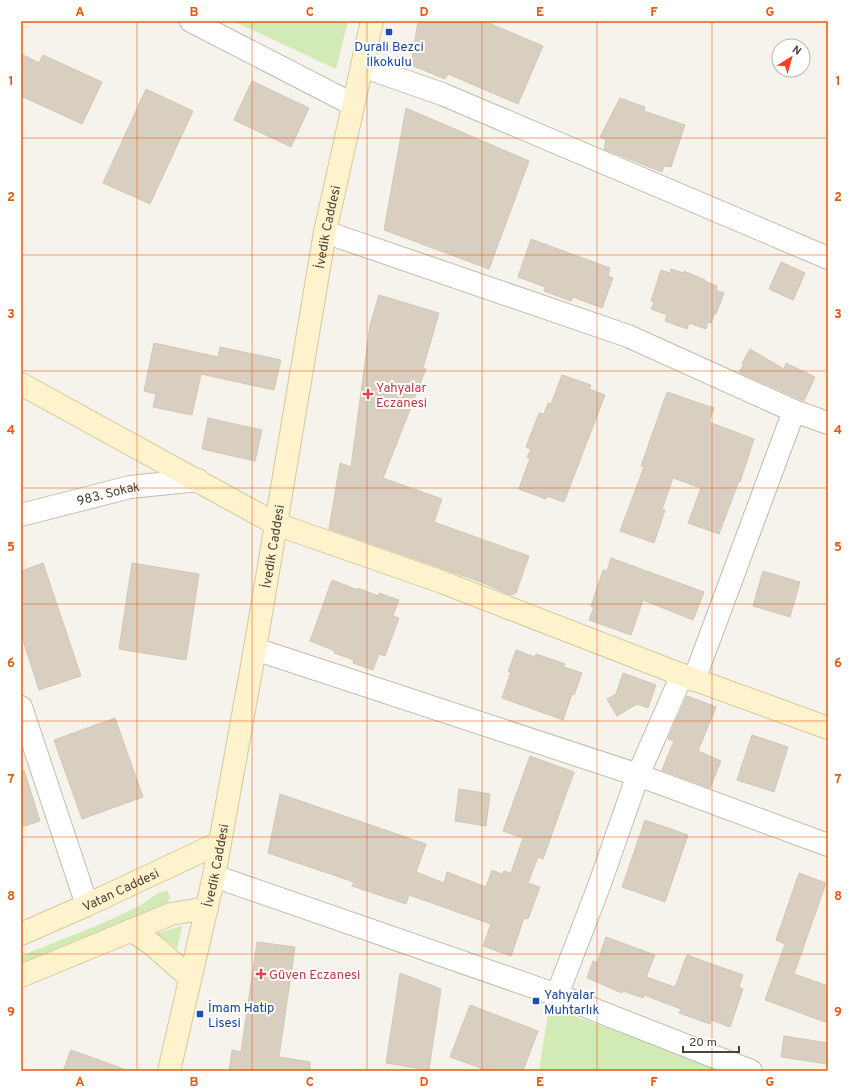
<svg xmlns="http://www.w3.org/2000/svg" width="849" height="1092" font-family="Overpass,sans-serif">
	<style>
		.green { fill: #d2eab5 }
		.building { fill: #d8cfc1; stroke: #d3c7b4 }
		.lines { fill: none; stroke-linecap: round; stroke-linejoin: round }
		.street-casing { stroke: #c2bbae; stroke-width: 24 }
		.secondary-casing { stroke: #d6c79b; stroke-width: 24 }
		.street { stroke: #fff; stroke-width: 22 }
		.secondary { stroke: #fff3cd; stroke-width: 22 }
		.grid { fill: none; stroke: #e8590c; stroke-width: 1; stroke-opacity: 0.55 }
		.transit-dot { fill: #1a4fb4; stroke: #fff; stroke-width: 1.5 }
		.health-dot { fill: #e0444e; stroke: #fff; stroke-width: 1.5 }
		.labels { text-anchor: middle; stroke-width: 4; stroke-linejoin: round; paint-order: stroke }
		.transit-label { font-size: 13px; fill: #164399; stroke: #fff; text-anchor: start }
		.street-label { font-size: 13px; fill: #4b4439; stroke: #fff }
		.health-label { font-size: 13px; fill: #be3a42; stroke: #fff; text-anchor: start }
		.neatline { fill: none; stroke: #e8590c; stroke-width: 1.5 }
		.grid-label { font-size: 13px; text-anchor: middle; font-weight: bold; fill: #e8590c }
	</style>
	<rect width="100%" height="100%" fill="#f6f3ec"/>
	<!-- green -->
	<g class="green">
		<polygon points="233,21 348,21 336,69"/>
		<path d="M167 891 171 897 166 904 21 963V956C61 939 103 925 141 905 149 900 157 891 167 891Z"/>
		<polygon points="182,926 177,949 157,933"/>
		<polygon points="549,1007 726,1071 539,1071"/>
	</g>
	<!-- building -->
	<g class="building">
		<polygon points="418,21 484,21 543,46 518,104 448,74 445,79 411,65"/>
		<polygon points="21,54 39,63 43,55 102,82 82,124 21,96"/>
		<polygon points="252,81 309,108 291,147 234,120"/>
		<polygon points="146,89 193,111 150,204 103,183"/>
		<polygon points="620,98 645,107 644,111 685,125 671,167 664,166 662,172 604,149 606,140 600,137"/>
		<polygon points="406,108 529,161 489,269 384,230"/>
		<polygon points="531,239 610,268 608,276 613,278 602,308 573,297 571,301 544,291 545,287 518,277"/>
		<polygon points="781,262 805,273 793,300 769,289"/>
		<polygon points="671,269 684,273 684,271 705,280 705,281 717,286 716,290 724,293 716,314 714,314 711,323 708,322 706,329 689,323 687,329 665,321 667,315 651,309 654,302 651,301 661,270 670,273"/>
		<polygon points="379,295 439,313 423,368 426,369 383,478 442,499 434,522 529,556 516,593 510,595 481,582 329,529 340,463 351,467 370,325"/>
		<polygon points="154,343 218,357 220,347 281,360 274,390 201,374 192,415 153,407 156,394 144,391"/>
		<polygon points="750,349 784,369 786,363 815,377 804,401 739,372 744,364 742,363"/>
		<polygon points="562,375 591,385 589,389 605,395 564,502 547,496 546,499 519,489 530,458 527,457 531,449 526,447 539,413 544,414 548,403 551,404"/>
		<polygon points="667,392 714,408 709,422 754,439 740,482 739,481 719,534 688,523 701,488 673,478 662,509 665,510 654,543 620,531 644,467 641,466"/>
		<polygon points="208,418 262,430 255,461 202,449"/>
		<polygon points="611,558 704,592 693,620 643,600 631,635 589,620 594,607 591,606 603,570 607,571"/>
		<polygon points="43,563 81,676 39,690 21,634 21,571"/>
		<polygon points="132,563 199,574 186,660 119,649"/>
		<polygon points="763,571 800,582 790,617 753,606"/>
		<polygon points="332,580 358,590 358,588 378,596 379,593 399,600 393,616 399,618 385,656 379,654 373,670 353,663 354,660 334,653 335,651 310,641"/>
		<polygon points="516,650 535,657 536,654 565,664 564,667 582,673 574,695 572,694 563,720 502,698 511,672 508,672"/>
		<polygon points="623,673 656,685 648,708 637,704 617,716 607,699 616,694"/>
		<polygon points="687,696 716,707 698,751 721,761 710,788 662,770 674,741 668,739"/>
		<polygon points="115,718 143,797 82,819 54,740"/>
		<polygon points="752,735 788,747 774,792 737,780"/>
		<polygon points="530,756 574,772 543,859 538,857 528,883 540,887 528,919 524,918 511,956 483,946 491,924 409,895 406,904 352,886 354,882 268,853 280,794 426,844 416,872 444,883 447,872 486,887 492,870 502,874 504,871 511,873 523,838 503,831"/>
		<polygon points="21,770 24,770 40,821 21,827"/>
		<polygon points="459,789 490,794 486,826 455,821"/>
		<polygon points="645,820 688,835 665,902 622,887"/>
		<polygon points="799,873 826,883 794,974 828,986 828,1023 765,1000 785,944 776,940"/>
		<polygon points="606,937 655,955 646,977 675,987 687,955 743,975 739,987 743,989 730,1027 711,1020 710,1024 679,1013 681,1009 644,995 643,998 623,991 622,993 587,978 593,961 597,963"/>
		<polygon points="257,942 295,947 279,1057 310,1062 310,1071 229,1071 232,1050 241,1052"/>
		<polygon points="400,973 441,989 429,1070 386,1063"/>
		<polygon points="470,1005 538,1031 523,1071 489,1071 450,1057"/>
		<polygon points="784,1036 828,1043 828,1064 781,1057"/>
		<polygon points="71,1050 124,1069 123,1071 63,1071"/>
	</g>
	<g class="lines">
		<defs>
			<g id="street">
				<polyline points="191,21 352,104"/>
				<polyline points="362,66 442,94 828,258"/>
				<polyline points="325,232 628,336 794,411 828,423"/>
				<path id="s1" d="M21 515 130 487 198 480"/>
				<polyline points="255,649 638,775 828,845"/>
				<polyline points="694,680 794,411"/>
				<polyline points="21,707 87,905"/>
				<polyline points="214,876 557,995 751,1071"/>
				<polyline points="557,995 599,886 638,775 682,675"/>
			</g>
			<g id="secondary">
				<polyline points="21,384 276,524 442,582 682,675 828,728"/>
				<polyline points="131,930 153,945 190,978"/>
				<path id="s2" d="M21 934 87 905 219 843"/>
				<polyline points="21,976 171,914 207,908"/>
				<path id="s3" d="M169 1071 214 876 255 649 325 232 372 21"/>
			</g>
		</defs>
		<!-- street casing -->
		<use href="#street" class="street-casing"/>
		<!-- secondary casing -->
		<use href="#secondary" class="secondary-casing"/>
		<!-- street -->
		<use href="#street" class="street"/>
		<!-- secondary -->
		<use href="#secondary" class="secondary"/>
	</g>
	<!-- grid -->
	<path class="grid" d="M137 21V1071M252 21V1071M367 21V1071M482 21V1071M597 21V1071M712 21V1071M21 138H828M21 255H828M21 371H828M21 488H828M21 604H828M21 721H828M21 837H828M21 954H828"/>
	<!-- markers -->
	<g class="transit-dot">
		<rect x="385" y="28" width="8" height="8" rx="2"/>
		<rect x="532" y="997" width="8" height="8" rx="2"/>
		<rect x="196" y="1010" width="8" height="8" rx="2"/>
	</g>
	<g class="health-dot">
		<path d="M366 388h4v4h4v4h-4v4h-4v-4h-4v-4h4z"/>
		<path d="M259 968h4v4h4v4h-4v4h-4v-4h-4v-4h4z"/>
	</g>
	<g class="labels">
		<!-- transit labels -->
		<g class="transit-label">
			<text x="389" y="51" text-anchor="middle">Durali Bezci<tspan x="389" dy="15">İlkokulu</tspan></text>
			<text x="544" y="999">Yahyalar<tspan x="544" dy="15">Muhtarlık</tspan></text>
			<text x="208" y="1012">İmam Hatip<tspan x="208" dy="15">Lisesi</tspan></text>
		</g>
		<!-- street labels -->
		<g class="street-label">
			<text dy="5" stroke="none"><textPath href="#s3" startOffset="859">İvedik Caddesi</textPath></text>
			<text dy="5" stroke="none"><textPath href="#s1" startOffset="90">983. Sokak</textPath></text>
			<text dy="5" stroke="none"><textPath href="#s3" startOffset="535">İvedik Caddesi</textPath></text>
			<text dy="5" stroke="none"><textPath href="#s3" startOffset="211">İvedik Caddesi</textPath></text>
			<text dy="5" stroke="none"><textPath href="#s2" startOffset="109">Vatan Caddesi</textPath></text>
		</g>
		<!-- health labels -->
		<g class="health-label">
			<text x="376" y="392">Yahyalar<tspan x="376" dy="15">Eczanesi</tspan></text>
			<text x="269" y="979">Güven Eczanesi</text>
		</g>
	</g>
	<!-- border -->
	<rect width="849" height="1092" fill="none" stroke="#ffffff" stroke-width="44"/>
	<!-- north arrow -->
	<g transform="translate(791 58) rotate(37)"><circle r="19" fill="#ffffff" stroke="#b7b4b0"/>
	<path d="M0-3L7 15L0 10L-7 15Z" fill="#fc3f1d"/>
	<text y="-6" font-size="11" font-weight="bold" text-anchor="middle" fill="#4b4439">N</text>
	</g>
	<!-- scale -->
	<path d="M683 1046v6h56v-6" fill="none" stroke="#4b4439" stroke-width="2"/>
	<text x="689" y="1046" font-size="12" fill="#4b4439" stroke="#ffffff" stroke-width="3" paint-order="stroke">20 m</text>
	<rect x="22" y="22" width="805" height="1048" class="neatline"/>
	<g class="grid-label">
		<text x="80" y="16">A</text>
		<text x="194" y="16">B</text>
		<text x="310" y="16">C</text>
		<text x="424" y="16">D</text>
		<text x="540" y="16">E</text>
		<text x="654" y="16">F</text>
		<text x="770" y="16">G</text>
		<text x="11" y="85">1</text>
		<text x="838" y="85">1</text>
		<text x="11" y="201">2</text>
		<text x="838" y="201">2</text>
		<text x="11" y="318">3</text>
		<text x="838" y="318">3</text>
		<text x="11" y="434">4</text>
		<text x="838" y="434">4</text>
		<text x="11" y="551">5</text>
		<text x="838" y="551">5</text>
		<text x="11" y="667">6</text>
		<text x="838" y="667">6</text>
		<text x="11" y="783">7</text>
		<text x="838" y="783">7</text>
		<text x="11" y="900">8</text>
		<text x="838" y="900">8</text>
		<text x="11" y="1016">9</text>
		<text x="838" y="1016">9</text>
		<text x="80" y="1086">A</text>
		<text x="194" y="1086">B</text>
		<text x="310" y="1086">C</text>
		<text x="424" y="1086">D</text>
		<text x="540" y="1086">E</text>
		<text x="654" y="1086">F</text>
		<text x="770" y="1086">G</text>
	</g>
</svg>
